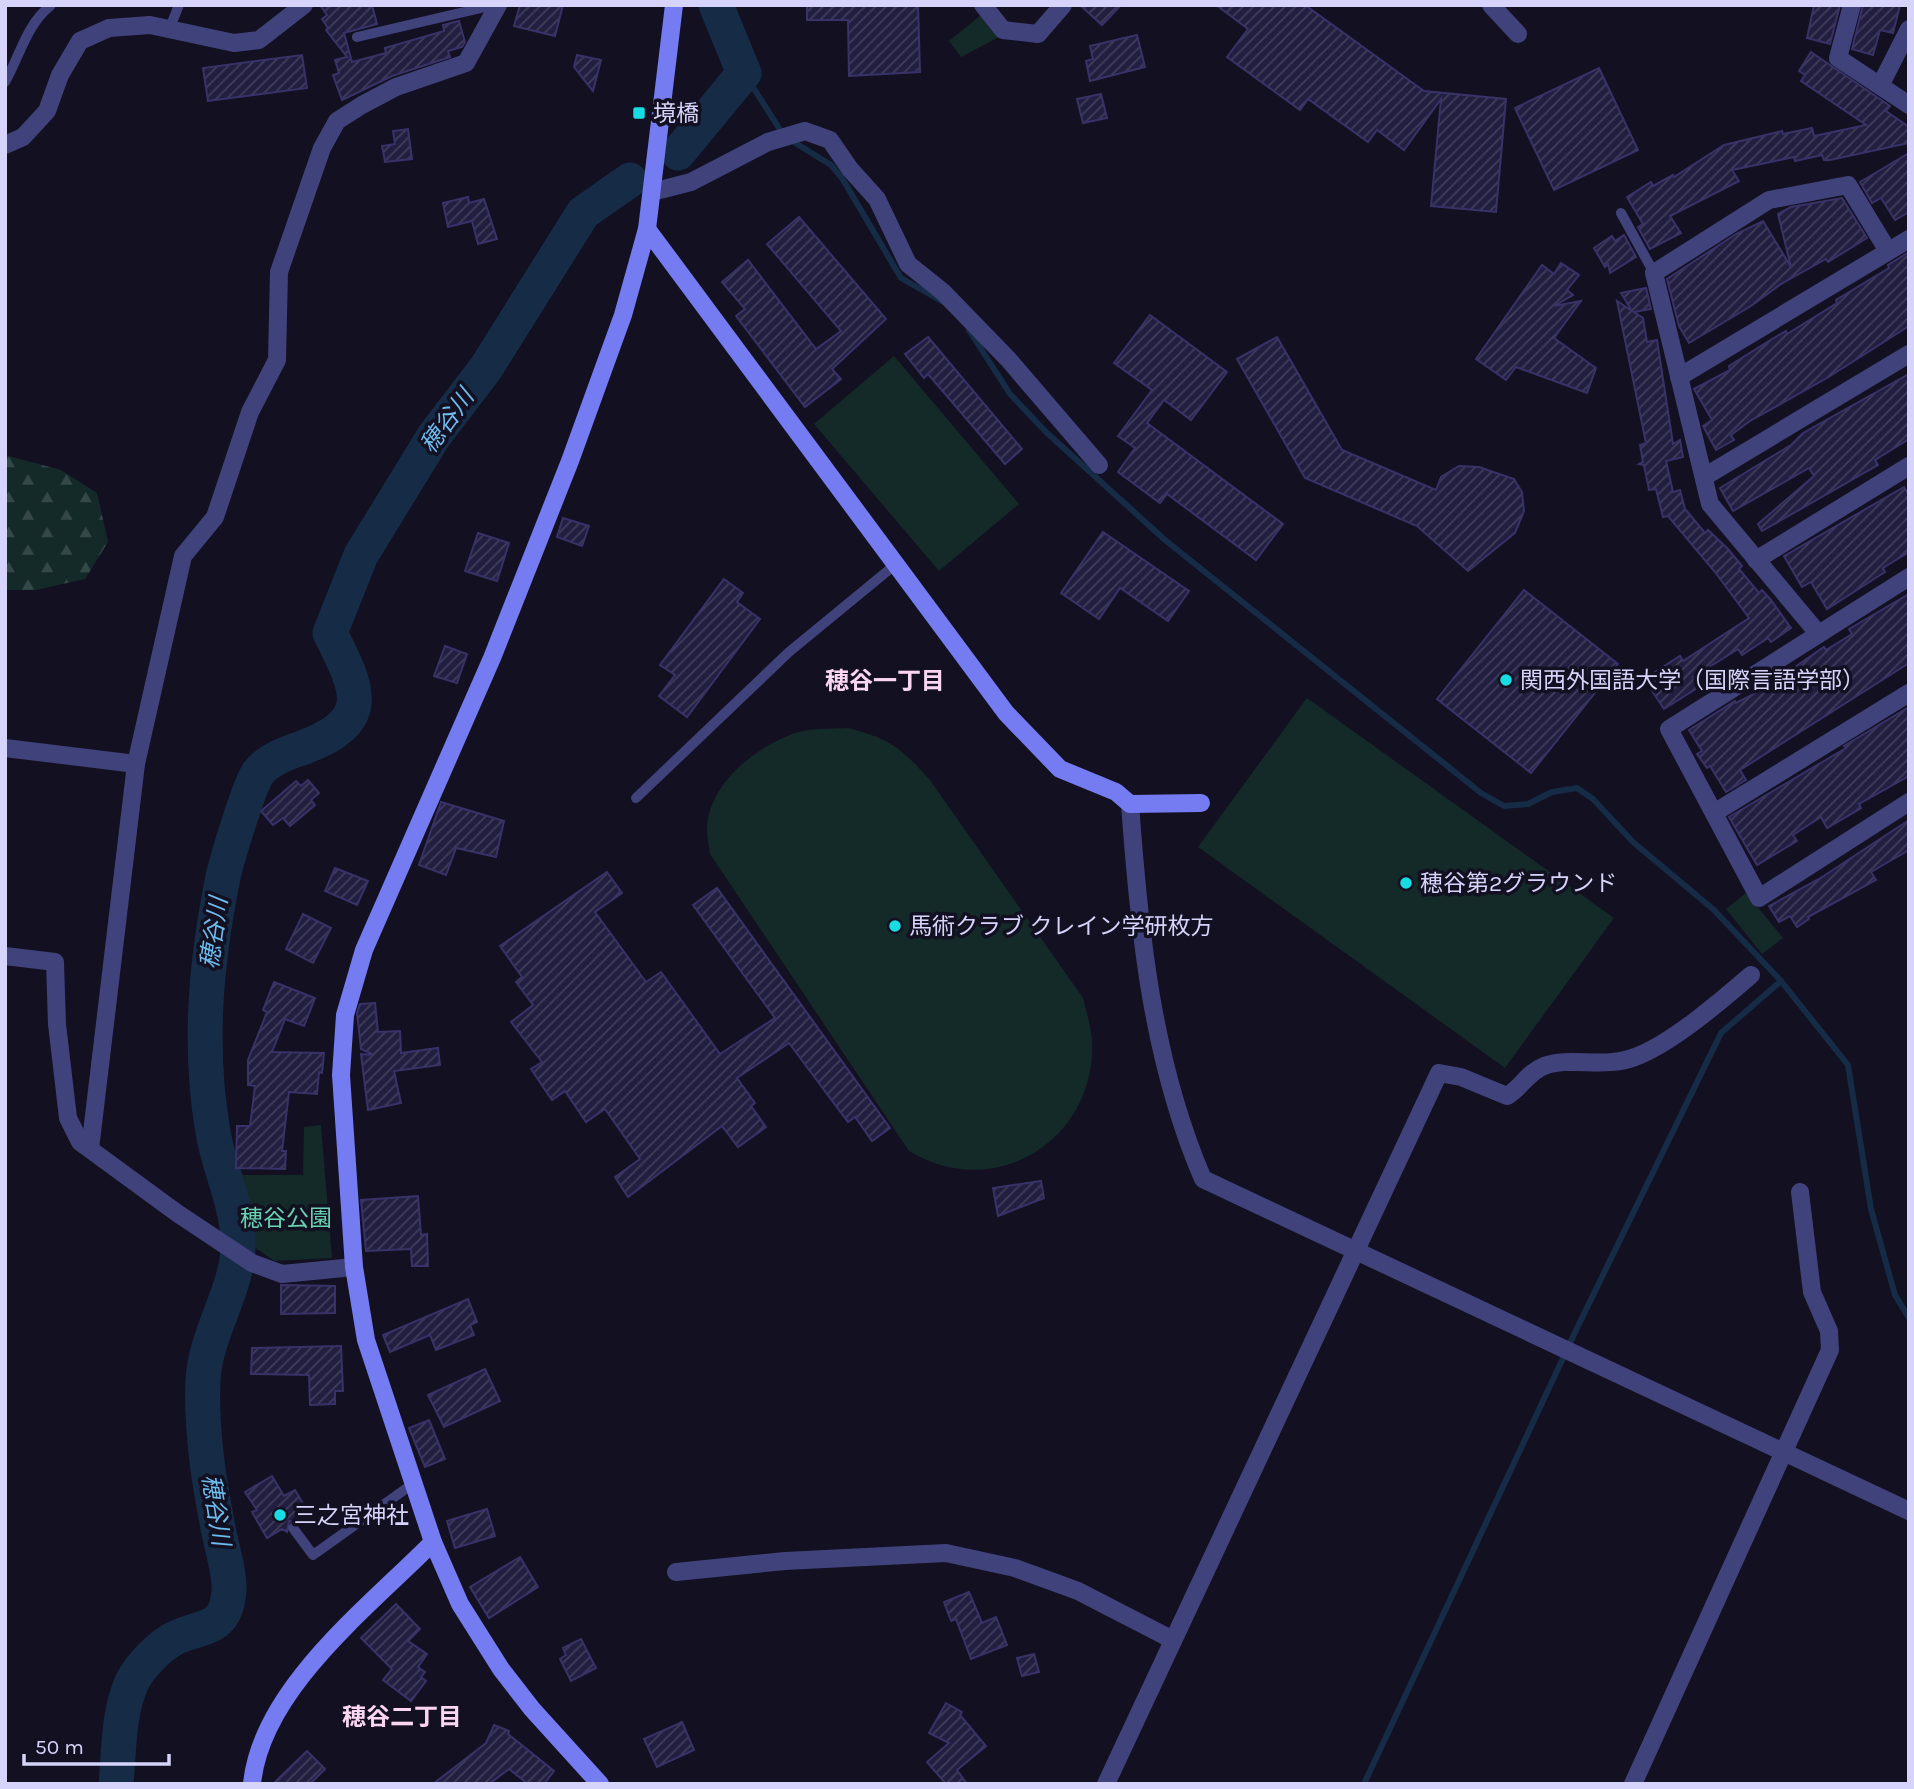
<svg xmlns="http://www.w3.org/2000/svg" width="1914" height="1789" font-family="Karla,'Noto Sans JP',sans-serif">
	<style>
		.green { fill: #142a28 }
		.forest { fill: url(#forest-firs) }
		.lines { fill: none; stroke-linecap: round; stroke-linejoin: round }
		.stream { stroke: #152b46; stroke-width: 6 }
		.river { stroke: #152b46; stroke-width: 35 }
		.building { fill: url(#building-hatch); stroke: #393269; stroke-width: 2 }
		.lane { stroke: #40427b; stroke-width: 10 }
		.street { stroke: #40427b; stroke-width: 18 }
		.secondary { stroke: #757bf0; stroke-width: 18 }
		.poi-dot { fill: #18dce3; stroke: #121021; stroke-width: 2.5 }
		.labels { text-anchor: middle; stroke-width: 7; stroke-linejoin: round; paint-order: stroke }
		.poi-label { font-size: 23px; fill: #d6d4fa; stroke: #121021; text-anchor: start }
		.park-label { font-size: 23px; fill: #68d3b1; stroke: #121021 }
		.water-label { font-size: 24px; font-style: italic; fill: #6dbcef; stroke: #121021 }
		.neighbourhood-label { font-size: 24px; font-weight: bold; fill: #fbd6f0; stroke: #121021 }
	</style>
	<defs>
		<pattern id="forest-firs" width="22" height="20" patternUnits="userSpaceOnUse" patternTransform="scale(1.75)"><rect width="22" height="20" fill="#142a28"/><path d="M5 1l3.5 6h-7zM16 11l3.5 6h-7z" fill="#354848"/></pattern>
		<pattern id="building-hatch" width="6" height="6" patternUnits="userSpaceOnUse" patternTransform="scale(1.75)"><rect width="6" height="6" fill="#221e40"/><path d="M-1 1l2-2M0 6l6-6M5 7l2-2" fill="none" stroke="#413e5c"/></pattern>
	</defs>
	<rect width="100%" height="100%" fill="#121021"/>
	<!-- green -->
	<g class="green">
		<polygon points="981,15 999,37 961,57 949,41"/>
		<polygon points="894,356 1019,504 939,571 814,424"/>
		<polygon points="1307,698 1614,918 1505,1068 1198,847"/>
		<path d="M848 728C891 739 901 748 930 780L1083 998C1086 1011 1091 1026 1092 1040 1097 1140 995 1203 909 1151L710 854C709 846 707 836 707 828 709 782 759 744 799 732 814 728 832 729 848 728Z"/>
		<polygon points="1746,893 1783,938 1762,954 1726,909"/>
		<polygon points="321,1125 332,1258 274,1261 229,1229 231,1175 303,1175 304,1127"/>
	</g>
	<!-- forest -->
	<polygon class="forest" points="5,455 61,470 97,493 108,542 85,579 36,590 5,590"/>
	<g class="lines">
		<!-- stream -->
		<g class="stream">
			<polyline points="744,73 784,136 831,165 842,178 901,278 943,302"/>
			<polyline points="969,330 1010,394 1046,432 1165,540 1481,793 1504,806 1528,804 1552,792 1577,788 1593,799 1633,842 1714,910 1781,981 1848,1065 1871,1209 1895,1295 1909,1318"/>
			<polyline points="1364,1784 1578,1326 1721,1033 1781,981"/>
		</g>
		<!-- river -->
		<g class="river">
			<polyline points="678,153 744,73 716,5"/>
			<path d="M116 1784C119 1751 118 1713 132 1682 140 1666 160 1645 177 1637 205 1625 226 1630 229 1591 230 1570 220 1543 217 1522 208 1477 201 1427 203 1381 205 1331 241 1287 238 1238 236 1201 219 1168 213 1132 198 1045 206 962 223 877 227 859 249 786 258 773 269 759 287 753 302 748 376 721 358 689 330 633L361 555 434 436 486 368 583 213 630 180"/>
		</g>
	</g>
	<!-- building -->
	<g class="building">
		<polygon points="320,5 372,5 377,24 344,33 352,62 386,53 385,48 444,31 443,25 459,21 465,42 462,47 448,51 450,57 392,76 342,100 333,75 339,73 335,60 347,57 326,30 328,28 322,19 327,15"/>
		<polygon points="520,5 563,5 555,36 514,26"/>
		<polygon points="807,5 918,5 920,72 849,76 848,20 807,20"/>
		<polygon points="1080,5 1121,5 1102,25"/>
		<polygon points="1216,5 1305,5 1424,91 1506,99 1496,212 1431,206 1441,99 1404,150 1377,130 1368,142 1308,99 1300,110 1227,57 1248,29"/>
		<polygon points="1814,5 1840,5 1830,44 1807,38"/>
		<polygon points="1863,5 1900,5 1893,33 1880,30 1873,55 1852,49"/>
		<polygon points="1137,35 1145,67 1090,81 1086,61 1093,59 1090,46"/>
		<polygon points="1811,52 1890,106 1886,111 1909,127 1909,143 1830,160 1824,160 1822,155 1795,161 1794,157 1732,170 1739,181 1670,216 1681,233 1650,249 1638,227 1643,224 1627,197 1651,182 1653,186 1673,175 1674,177 1724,145 1782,131 1783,134 1812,128 1814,136 1866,125 1801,81 1805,75 1799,71"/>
		<polygon points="302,55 307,88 208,101 203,68"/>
		<polygon points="577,55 601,60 593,91 574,67"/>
		<polygon points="1599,68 1638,150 1554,190 1515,108"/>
		<polygon points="1101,94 1107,118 1083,123 1077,99"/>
		<polygon points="408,129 412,159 385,162 382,146 395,144 393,131"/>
		<polygon points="1909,153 1909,212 1895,220 1881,198 1872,203 1860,182"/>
		<polygon points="468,197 469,203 484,199 497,239 478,244 472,221 448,227 443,203"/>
		<polygon points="1842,198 1867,238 1828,262 1826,259 1781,284 1751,306 1689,343 1679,326 1667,279 1736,234 1763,221 1791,267 1778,214 1791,207"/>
		<polygon points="799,217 886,319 832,369 841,379 805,407 736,316 745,309 722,282 748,260 816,349 841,331 767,244"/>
		<polygon points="1624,235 1636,257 1610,273 1608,264 1605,267 1594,248 1612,236 1615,241"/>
		<polygon points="1909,252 1909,326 1827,378 1750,421 1731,435 1734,440 1716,450 1703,426 1712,420 1694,389 1730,370 1729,366 1772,339 1786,331 1787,334 1837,303 1836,300 1889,268 1888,265"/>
		<polygon points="1561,263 1579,275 1567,290 1573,295 1554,306 1581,301 1554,338 1596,368 1587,393 1516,367 1506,380 1476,359 1542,265 1554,274"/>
		<polygon points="1646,288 1651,309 1634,312 1643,318 1647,342 1657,340 1673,444 1680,440 1683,457 1666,461 1673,492 1680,490 1685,509 1705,533 1708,530 1728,549 1742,566 1739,569 1759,593 1762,590 1771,600 1791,628 1771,642 1768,638 1742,655 1738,649 1719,661 1693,677 1699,687 1664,709 1644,679 1680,656 1683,661 1749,618 1715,572 1668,516 1663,517 1656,489 1649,490 1644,465 1639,464 1643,462 1640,445 1646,443 1617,301 1632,311 1621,293"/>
		<polygon points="1150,315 1227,372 1191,420 1164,400 1147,423 1283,524 1256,560 1167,494 1160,503 1118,472 1135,448 1118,436 1152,390 1114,363"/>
		<polygon points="928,337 1022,449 1005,464 928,374 924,378 905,354"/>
		<polygon points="1277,337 1342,450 1436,490 1441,477 1459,466 1479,467 1514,479 1522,492 1524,511 1515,533 1468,571 1417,526 1305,478 1237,359"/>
		<polygon points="1909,374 1909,439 1875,460 1878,465 1762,531 1758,524 1814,476 1809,468 1733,511 1720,488 1791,445 1803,433"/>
		<polygon points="1904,487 1909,495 1909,552 1883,568 1885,572 1827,609 1811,582 1802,587 1784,556"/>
		<polygon points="563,518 589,526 582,546 557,537"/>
		<polygon points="1103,532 1189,591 1168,621 1120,588 1099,619 1061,593"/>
		<polygon points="478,533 509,543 497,581 465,571"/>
		<polygon points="724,579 743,593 737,602 760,619 687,717 659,696 675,675 660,665"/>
		<polygon points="1524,590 1618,664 1531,773 1437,699"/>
		<polygon points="1909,594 1909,663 1740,770 1746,780 1726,792 1710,766 1707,768 1697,754 1702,751 1689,730 1735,701 1736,703 1760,691 1824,647 1826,650 1852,634 1849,629"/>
		<polygon points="445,646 467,654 457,683 434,676"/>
		<polygon points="1909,707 1909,776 1859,804 1861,808 1827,828 1821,817 1793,835 1797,841 1757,865 1729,817 1846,748 1844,746"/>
		<polygon points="308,780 319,793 311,800 315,805 290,826 283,818 273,825 261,811 296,781 301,786"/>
		<polygon points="441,802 504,821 496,857 456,848 446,875 419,865"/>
		<polygon points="1909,820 1909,850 1871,872 1876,880 1808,917 1809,919 1797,927 1790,916 1779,922 1769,906 1819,879"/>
		<polygon points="335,868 368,881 357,905 325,891"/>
		<polygon points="607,872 622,893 595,912 646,982 661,972 720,1054 775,1018 693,905 717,888 890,1128 872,1141 855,1117 848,1122 789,1043 737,1078 755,1103 751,1106 766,1127 738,1147 722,1126 628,1197 615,1177 640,1159 605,1109 586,1122 565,1091 552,1100 531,1069 542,1062 511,1022 533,1005 516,982 522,977 500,946"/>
		<polygon points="303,914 331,928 313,963 286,949"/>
		<polygon points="274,982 315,998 304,1026 285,1019 272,1052 324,1053 322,1073 319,1072 317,1094 289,1092 282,1151 286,1151 285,1169 236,1168 237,1126 250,1126 255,1086 248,1085 248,1060 267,1012 263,1010"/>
		<polygon points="375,1003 378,1032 400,1031 401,1053 438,1048 440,1065 394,1071 401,1103 368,1110 361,1054 374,1055 361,1049 357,1013 360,1004"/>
		<polygon points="1041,1181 1044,1198 998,1216 993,1188"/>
		<polygon points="418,1196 421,1235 427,1234 428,1266 412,1266 411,1249 366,1251 361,1200"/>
		<polygon points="281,1285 335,1286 335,1313 281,1314"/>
		<polygon points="468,1299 477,1322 470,1325 474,1335 436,1350 430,1335 390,1352 383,1335"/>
		<polygon points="341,1346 343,1391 335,1391 335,1404 310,1405 309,1375 251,1374 252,1348"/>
		<polygon points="485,1369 500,1401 444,1427 428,1395"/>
		<polygon points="429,1420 445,1459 425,1467 409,1428"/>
		<polygon points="272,1476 284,1496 295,1490 308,1512 297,1519 300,1524 289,1521 287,1532 282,1529 267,1538 252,1512 257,1510 245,1492"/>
		<polygon points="487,1509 495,1536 455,1548 447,1521"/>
		<polygon points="520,1557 538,1587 489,1618 470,1587"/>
		<polygon points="969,1592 982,1623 996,1617 1007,1645 971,1659 956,1619 951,1621 944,1602"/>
		<polygon points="396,1604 420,1629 408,1641 427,1654 418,1667 425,1672 421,1677 426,1681 411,1701 383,1680 392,1669 361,1638"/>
		<polygon points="581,1639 596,1668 571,1681 560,1659 566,1655 563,1648"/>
		<polygon points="1034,1654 1039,1672 1022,1676 1017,1658"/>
		<polygon points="946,1703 962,1712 960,1715 986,1746 957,1770 967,1784 946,1784 927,1762 949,1743 929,1733"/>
		<polygon points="682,1722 694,1750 657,1767 644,1739"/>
		<polygon points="494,1725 509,1731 508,1734 554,1771 544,1784 528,1784 509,1769 489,1784 433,1784 486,1743"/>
		<polygon points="307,1751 325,1769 310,1784 273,1784"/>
	</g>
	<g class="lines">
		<!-- lane -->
		<g class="lane">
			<polyline points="169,30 179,5"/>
			<polyline points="357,37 494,5"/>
			<path d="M5 82C20 56 26 25 51 5"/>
			<polyline points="1621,213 1654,273"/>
			<polyline points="636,798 789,652 896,564"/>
			<polyline points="293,1528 313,1555 414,1483"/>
		</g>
		<!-- street -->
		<g class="street">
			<polyline points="983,5 1003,30 1038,34 1063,5"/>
			<polyline points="1491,5 1518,34"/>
			<polyline points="1852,5 1838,58 1909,105"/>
			<polyline points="1881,84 1909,29"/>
			<polyline points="5,145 23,137 47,111 60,75 80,41 109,28 150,25 234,43 259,40 304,5"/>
			<polyline points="652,192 691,182 768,142 805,131 830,140 850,169 877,199 908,264 943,292 1008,359 1099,465"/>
			<polyline points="1679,377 1909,239"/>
			<polyline points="1704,477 1909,354"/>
			<polyline points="1756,560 1909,466"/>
			<polyline points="1909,577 1669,729 1759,898 1909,802"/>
			<polyline points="1817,632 1710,504 1654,273 1769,200 1848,185 1888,251"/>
			<polyline points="5,748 136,764"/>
			<path d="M1130 804C1139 930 1152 1061 1203 1179L1909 1511"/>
			<polyline points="1714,813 1909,693"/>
			<polyline points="5,956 55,962 57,1024 68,1118 80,1142 177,1213 252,1263 282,1274 354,1267"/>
			<polyline points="90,1149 136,764 183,556 215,517 250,412 277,360 279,272 322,148 337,121 362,105 396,87 466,63 498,5"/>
			<polyline points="676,1572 785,1561 946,1553 1015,1568 1078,1591 1173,1640"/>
			<path d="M1106 1784 1439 1073 1461 1077 1507 1096C1522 1087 1527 1073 1544 1066 1571 1056 1604 1069 1635 1057 1671 1044 1722 1000 1751 975"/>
			<polyline points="1633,1784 1830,1350 1829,1331 1812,1292 1800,1192"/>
		</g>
		<!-- secondary -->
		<g class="secondary">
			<polyline points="647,229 1006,713 1060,769 1116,792 1130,804 1201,803"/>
			<path d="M252 1784C261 1689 370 1606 433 1542"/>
			<polyline points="600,1784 532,1709 501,1669 460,1604 433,1542 366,1340 354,1267 341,1075 345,1015 364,950 492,658 570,461 623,315 647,229 674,5"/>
		</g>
	</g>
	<!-- markers -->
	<g class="poi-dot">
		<rect x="632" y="106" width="14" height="14" rx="3.5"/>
		<circle cx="1506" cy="680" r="7"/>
		<circle cx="1406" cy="883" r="7"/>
		<circle cx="895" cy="926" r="7"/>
		<circle cx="280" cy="1515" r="7"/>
	</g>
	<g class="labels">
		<!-- poi labels -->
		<g class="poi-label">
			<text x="653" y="121">境橋</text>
			<text x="1520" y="688">関西外国語大学（国際言語学部）</text>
			<text x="1420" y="891">穂谷第2グラウンド</text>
			<text x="909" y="934">馬術クラブ クレイン学研枚方</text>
			<text x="294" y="1523">三之宮神社</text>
		</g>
		<!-- park labels -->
		<g class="park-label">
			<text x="286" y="1226">穂谷公園</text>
		</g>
		<!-- water labels -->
		<g class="water-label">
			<text transform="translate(447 421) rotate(-54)" y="8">穂谷川</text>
			<text transform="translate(214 933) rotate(-82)" y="8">穂谷川</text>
			<text transform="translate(216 1510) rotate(81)" y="8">穂谷川</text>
		</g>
		<!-- neighbourhood labels -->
		<g class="neighbourhood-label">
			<text x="885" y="689">穂谷一丁目</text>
			<text x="402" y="1725">穂谷二丁目</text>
		</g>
	</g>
	<!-- border -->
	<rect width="1914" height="1789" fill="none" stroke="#d6d4fa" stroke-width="14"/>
	<!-- scale -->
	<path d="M24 1754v10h145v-10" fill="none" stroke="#d6d4fa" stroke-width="3.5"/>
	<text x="35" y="1754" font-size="21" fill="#d6d4fa" stroke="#121021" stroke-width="5" paint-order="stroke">50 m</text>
</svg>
